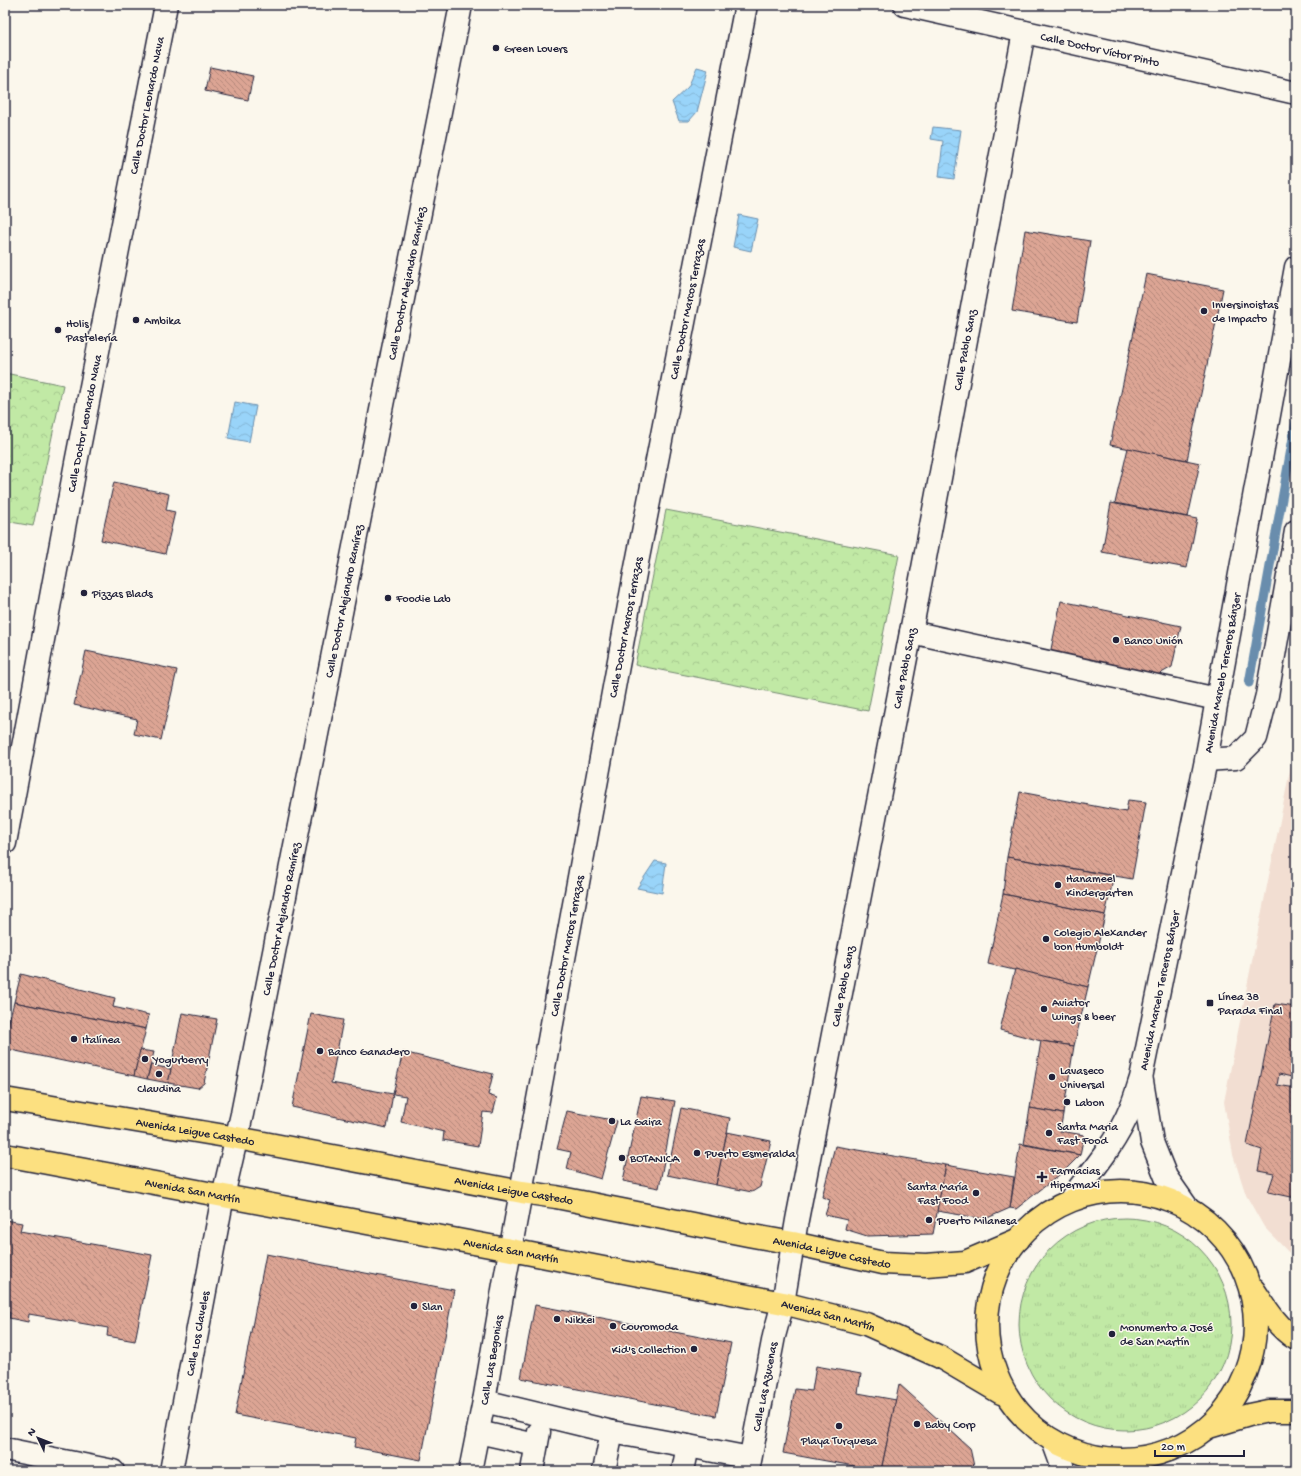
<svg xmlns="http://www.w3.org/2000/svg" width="1301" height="1476" font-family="'Gochi Hand',sans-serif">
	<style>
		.built { fill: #f2ded2 }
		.grass { fill: url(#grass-tufts); stroke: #728670 }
		.forest { fill: url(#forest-crowns); stroke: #728670 }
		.water { fill: url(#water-waves); stroke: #698dad }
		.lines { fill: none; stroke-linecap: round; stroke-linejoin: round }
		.stream { stroke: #698dad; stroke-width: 9 }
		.building { fill: url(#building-back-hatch); stroke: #22223b }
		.minor-casing { stroke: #22223b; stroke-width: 25 }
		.major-casing { stroke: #22223b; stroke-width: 25 }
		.minor { stroke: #fbf7ec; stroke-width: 22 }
		.major { stroke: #fce080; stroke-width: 22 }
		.poi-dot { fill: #22223b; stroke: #fbf7ec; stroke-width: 1.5 }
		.labels { text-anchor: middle; stroke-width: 3; stroke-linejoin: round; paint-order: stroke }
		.poi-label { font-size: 12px; fill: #22223b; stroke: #fbf7ec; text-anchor: start }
		.street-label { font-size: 12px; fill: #22223b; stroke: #fbf7ec }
	</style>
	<defs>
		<pattern id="grass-tufts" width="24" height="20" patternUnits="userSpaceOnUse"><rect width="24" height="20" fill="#c1e9a5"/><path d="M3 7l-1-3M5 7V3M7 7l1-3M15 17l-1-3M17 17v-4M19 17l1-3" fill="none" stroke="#a6c88f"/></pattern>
		<pattern id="forest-crowns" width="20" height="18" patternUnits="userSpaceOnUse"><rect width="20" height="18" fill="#c1e9a5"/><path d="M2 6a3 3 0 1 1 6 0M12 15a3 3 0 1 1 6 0" fill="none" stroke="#a6c88f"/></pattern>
		<pattern id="water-waves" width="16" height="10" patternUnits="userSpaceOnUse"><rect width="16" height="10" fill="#99d4f9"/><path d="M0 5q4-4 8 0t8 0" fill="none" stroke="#84b6d6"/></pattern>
		<pattern id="building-back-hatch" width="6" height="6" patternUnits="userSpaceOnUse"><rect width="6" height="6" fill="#dca594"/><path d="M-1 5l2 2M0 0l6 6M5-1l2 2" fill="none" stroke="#b2867a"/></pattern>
	</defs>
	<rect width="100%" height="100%" fill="#fbf7ec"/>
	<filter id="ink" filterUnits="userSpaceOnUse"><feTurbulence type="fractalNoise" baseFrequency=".025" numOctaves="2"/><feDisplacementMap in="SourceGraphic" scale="8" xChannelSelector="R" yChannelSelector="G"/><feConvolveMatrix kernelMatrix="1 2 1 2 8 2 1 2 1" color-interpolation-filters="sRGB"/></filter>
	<g filter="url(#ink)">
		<!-- built -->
		<polygon class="built" points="1296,740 1296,1260 1264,1227 1246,1195 1233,1155 1224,1102"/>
		<!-- grass -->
		<circle class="grass" cx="1125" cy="1324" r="106"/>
		<!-- forest -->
		<g class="forest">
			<polygon points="5,373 63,385 33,526 5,521"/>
			<polygon points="666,510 899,555 868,711 635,665"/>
		</g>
		<!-- water -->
		<g class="water">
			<polygon points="697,67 708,70 697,112 689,121 679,121 672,102 688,87"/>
			<polygon points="933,127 961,130 954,179 939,177 943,141 931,139"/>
			<polygon points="739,215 758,219 751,251 733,247"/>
			<polygon points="235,402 256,406 249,442 228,438"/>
			<polygon points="655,861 666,863 662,893 637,888"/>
		</g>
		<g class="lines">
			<!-- stream -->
			<polyline class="stream" points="1249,683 1296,421"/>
		</g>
		<!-- building -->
		<g class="building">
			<polygon points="210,67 253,76 248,100 205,91"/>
			<polygon points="1025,230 1090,241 1077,322 1012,311"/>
			<polygon points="1146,274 1223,289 1187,460 1110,445"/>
			<polygon points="1128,448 1200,463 1188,517 1115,503"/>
			<polygon points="114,482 169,494 166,510 175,512 165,554 101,540"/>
			<polygon points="1111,503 1197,519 1187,568 1102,552"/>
			<polygon points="1061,601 1181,626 1172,667 1156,676 1050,654"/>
			<polygon points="86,651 177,670 161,740 134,734 137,719 74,705"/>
			<polygon points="1020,792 1126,812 1128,800 1146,802 1132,879 1007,857"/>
			<polygon points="1007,857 1114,876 1105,915 1003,894"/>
			<polygon points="1003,894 1105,915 1088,987 988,964"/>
			<polygon points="1015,969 1088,987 1074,1046 1041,1041 1000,1030"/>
			<polygon points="21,974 115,998 113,1007 149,1015 146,1029 14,1002"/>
			<polygon points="14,1002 146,1029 134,1076 11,1050 5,1040 5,1037"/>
			<polygon points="1275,1004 1296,1007 1296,1078 1279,1074 1277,1085 1296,1088 1296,1198 1268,1192 1274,1174 1258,1171 1262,1150 1247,1145"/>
			<polygon points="182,1013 217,1019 204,1083 198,1088 168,1083"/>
			<polygon points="311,1014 343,1020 331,1083 393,1094 387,1128 292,1107"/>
			<polygon points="1041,1041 1074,1046 1063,1114 1030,1108"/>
			<polygon points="140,1050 154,1052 147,1079 134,1076"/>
			<polygon points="403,1052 493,1074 488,1095 497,1098 493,1113 483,1112 478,1146 443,1140 444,1132 401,1122 406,1096 393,1094"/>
			<polygon points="151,1065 171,1069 168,1083 147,1079"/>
			<polygon points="641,1096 675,1101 659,1188 623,1181"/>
			<polygon points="681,1108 730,1118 716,1185 667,1175"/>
			<polygon points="1030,1108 1063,1114 1060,1131 1084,1135 1080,1155 1024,1144"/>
			<polygon points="567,1111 617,1121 601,1179 567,1169 571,1152 557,1149"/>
			<polygon points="727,1132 771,1141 760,1187 752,1192 716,1185"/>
			<polygon points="1020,1144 1080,1155 1063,1172 1016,1209 1010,1208"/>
			<polygon points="835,1146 946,1165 933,1234 867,1236 845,1229 847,1220 825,1215 830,1200 822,1197"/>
			<polygon points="946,1165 1014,1177 1010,1208 985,1219 937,1211"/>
			<polygon points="5,1220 22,1223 20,1231 152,1255 135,1341 107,1336 108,1328 29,1314 28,1322 9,1318 10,1313 5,1312"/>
			<polygon points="266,1254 454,1290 421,1460 354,1447 356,1438 235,1415"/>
			<polygon points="535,1305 731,1343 716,1416 521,1378"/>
			<polygon points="816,1366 861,1374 858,1393 896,1400 881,1471 783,1453 795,1389 812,1391"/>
			<polygon points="899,1384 970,1448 975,1471 881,1471"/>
		</g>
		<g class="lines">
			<defs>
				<g id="minor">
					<path id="s1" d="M905 5 1296 93"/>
					<polyline points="911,632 1217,699"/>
					<polyline points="1206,760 1236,758 1256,738 1267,695 1296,531"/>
					<path id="s2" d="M5 843 76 463 166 5"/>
					<polyline points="1142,1081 1152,1142 1166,1177 1187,1207"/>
					<path id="s3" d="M1072 1197C1094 1169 1118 1140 1131 1107 1135 1098 1138 1087 1141 1078L1206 760 1296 267"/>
					<polyline points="484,1401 612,1432 688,1446 683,1471"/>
					<polyline points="478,1432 536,1445"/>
					<polyline points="1053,1441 1064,1471"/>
					<polyline points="688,1446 750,1458"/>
					<polyline points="5,1449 113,1471"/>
					<path id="s4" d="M171 1471 223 1196 242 1114 461 5"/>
					<path id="s5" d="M470 1471 484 1401 504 1284 636 568 746 5"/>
					<polyline points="532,1471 539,1432"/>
					<polyline points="604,1471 612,1432"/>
					<path id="s6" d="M748 1471 774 1336 783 1303 797 1220 911 632 1024 32"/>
					<polyline points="1128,1471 1139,1460"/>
				</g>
				<g id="major">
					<path id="s7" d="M5 1099 237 1138 522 1192 556 1197 748 1235 793 1243 883 1263 926 1265 965 1262 1019 1239"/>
					<path id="s8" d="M5 1155 511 1250 783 1303 866 1324 940 1357 1001 1393"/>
					<circle cx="1121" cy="1325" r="134"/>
					<path d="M1254 1290C1266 1308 1277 1327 1296 1339"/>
					<polyline points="1209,1427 1249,1415 1268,1411 1296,1411"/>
				</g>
			</defs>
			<!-- minor casing -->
			<use href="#minor" class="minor-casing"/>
			<!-- major casing -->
			<use href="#major" class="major-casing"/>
			<!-- minor -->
			<use href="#minor" class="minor"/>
			<!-- major -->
			<use href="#major" class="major"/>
		</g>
	</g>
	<!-- markers -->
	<g class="poi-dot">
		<circle cx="496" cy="48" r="4"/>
		<circle cx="1204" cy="311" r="4"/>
		<circle cx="136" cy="320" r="4"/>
		<circle cx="58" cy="330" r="4"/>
		<circle cx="84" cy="593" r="4"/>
		<circle cx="388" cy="598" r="4"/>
		<circle cx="1116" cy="640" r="4"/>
		<circle cx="1058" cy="885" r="4"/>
		<circle cx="1046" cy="939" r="4"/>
		<rect x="1206" y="999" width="8" height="8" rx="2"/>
		<circle cx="1044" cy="1009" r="4"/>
		<circle cx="74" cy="1039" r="4"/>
		<circle cx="320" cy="1051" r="4"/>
		<circle cx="145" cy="1059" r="4"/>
		<circle cx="159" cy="1074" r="4"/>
		<circle cx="1052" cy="1077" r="4"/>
		<circle cx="1067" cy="1102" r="4"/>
		<circle cx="612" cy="1121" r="4"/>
		<circle cx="1049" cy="1133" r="4"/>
		<circle cx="697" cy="1153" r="4"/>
		<circle cx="622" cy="1158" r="4"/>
		<path d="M1040 1171h4v4h4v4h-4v4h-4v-4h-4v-4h4z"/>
		<circle cx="976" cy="1193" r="4"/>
		<circle cx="929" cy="1220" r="4"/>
		<circle cx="414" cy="1306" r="4"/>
		<circle cx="557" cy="1319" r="4"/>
		<circle cx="613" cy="1326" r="4"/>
		<circle cx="1112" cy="1334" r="4"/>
		<circle cx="694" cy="1349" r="4"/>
		<circle cx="917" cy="1424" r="4"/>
		<circle cx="839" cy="1426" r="4"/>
	</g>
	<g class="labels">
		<!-- poi labels -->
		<g class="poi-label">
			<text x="504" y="52">Green Lovers</text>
			<text x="1212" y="308">Inversinoistas<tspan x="1212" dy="14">de Impacto</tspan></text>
			<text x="144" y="324">Ambika</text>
			<text x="66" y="327">Holis<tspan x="66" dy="14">Pastelería</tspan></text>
			<text x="92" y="597">Pizzas Blads</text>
			<text x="396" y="602">Foodie Lab</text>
			<text x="1124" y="644">Banco Unión</text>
			<text x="1066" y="882">Hanameel<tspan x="1066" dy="14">Kindergarten</tspan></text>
			<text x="1054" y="936">Colegio Alexander<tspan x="1054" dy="14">bon Humboldt</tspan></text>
			<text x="1218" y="1000">Línea 38<tspan x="1218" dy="14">Parada Final</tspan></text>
			<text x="1052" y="1006">Aviator<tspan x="1052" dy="14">wings &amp; beer</tspan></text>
			<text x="82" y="1043">Italínea</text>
			<text x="328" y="1055">Banco Ganadero</text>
			<text x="153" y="1063">Yogurberry</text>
			<text x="1060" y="1074">Lavaseco<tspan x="1060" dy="14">Universal</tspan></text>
			<text x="159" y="1092" text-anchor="middle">Claudina</text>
			<text x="1075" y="1106">Labon</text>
			<text x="620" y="1125">La Gaira</text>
			<text x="1057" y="1130">Santa Maria<tspan x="1057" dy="14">Fast Food</tspan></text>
			<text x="705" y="1157">Puerto Esmeralda</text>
			<text x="630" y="1162">BOTANICA</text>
			<text x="1050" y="1174">Farmacias<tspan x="1050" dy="14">Hipermaxi</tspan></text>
			<text x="968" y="1190" text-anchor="end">Santa María<tspan x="968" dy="14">Fast Food</tspan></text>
			<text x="937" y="1224">Puerto Milanesa</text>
			<text x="422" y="1310">Slan</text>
			<text x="565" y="1323">Nikkei</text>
			<text x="621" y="1330">Couromoda</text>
			<text x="1120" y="1331">Monumento a José<tspan x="1120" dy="14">de San Martín</tspan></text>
			<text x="686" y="1353" text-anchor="end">Kid's Collection</text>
			<text x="925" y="1428">Baby Corp</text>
			<text x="839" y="1444" text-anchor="middle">Playa Turquesa</text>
		</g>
		<!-- street labels -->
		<g class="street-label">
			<text dy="4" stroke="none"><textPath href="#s1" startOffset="200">Calle Doctor Víctor Pinto</textPath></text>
			<text dy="4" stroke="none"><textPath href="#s2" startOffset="751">Calle Doctor Leonardo Nava</textPath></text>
			<text dy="4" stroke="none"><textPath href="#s4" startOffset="1211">Calle Doctor Alejandro Ramírez</textPath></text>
			<text dy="4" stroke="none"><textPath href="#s5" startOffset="1182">Calle Doctor Marcos Terrazas</textPath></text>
			<text dy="4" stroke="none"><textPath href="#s6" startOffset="1142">Calle Pablo Sanz</textPath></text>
			<text dy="4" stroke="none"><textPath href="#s2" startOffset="427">Calle Doctor Leonardo Nava</textPath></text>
			<text dy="4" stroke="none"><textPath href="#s4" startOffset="887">Calle Doctor Alejandro Ramírez</textPath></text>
			<text dy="4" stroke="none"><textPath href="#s5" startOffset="858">Calle Doctor Marcos Terrazas</textPath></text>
			<text dy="4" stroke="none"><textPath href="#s6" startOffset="818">Calle Pablo Sanz</textPath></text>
			<text dy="4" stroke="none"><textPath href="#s3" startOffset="552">Avenida Marcelo Terceros Bánzer</textPath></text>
			<text dy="4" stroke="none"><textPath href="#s4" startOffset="563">Calle Doctor Alejandro Ramírez</textPath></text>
			<text dy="4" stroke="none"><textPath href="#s5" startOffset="534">Calle Doctor Marcos Terrazas</textPath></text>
			<text dy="4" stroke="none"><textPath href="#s6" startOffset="494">Calle Pablo Sanz</textPath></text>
			<text dy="4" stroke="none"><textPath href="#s3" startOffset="228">Avenida Marcelo Terceros Bánzer</textPath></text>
			<text dy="4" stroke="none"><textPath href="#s7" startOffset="193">Avenida Leigue Castedo</textPath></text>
			<text dy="4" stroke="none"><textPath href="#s8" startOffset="191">Avenida San Martín</textPath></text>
			<text dy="4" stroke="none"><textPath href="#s7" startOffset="517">Avenida Leigue Castedo</textPath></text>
			<text dy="4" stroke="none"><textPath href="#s8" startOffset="515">Avenida San Martín</textPath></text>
			<text dy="4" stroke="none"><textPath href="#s7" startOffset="841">Avenida Leigue Castedo</textPath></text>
			<text dy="4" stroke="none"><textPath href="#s8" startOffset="839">Avenida San Martín</textPath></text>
			<text dy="4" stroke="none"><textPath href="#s4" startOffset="140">Calle Los Claveles</textPath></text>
			<text dy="4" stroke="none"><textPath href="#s5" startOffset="113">Calle Las Begonias</textPath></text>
			<text dy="4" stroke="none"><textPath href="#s6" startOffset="86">Calle Las Azucenas</textPath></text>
		</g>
	</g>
	<!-- margin -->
	<rect width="1301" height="1476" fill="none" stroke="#fbf7ec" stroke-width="20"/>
	<rect x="10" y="10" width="1281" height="1456" fill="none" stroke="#22223b" stroke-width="1.5" filter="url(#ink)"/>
	<!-- north arrow -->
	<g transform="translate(38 1438) rotate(313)" stroke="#fbf7ec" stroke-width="3" paint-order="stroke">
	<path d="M0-3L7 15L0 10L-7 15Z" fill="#22223b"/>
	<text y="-6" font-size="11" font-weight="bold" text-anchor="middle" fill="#22223b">N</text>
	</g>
	<!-- scale -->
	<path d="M1155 1450v6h89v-6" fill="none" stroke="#22223b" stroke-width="2"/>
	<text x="1161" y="1450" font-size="12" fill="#22223b" stroke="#fbf7ec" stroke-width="3" paint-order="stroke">20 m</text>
</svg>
